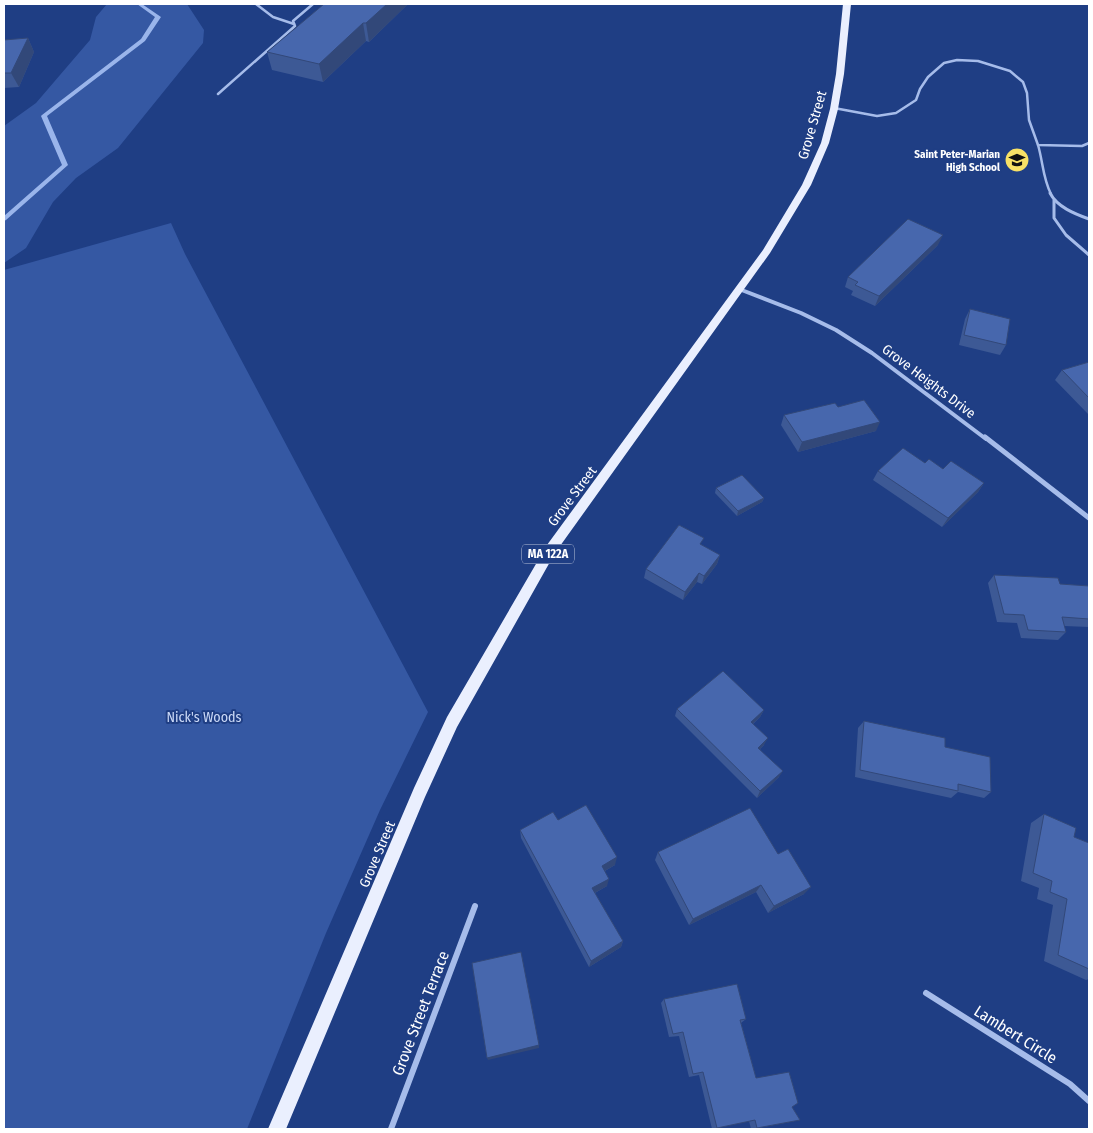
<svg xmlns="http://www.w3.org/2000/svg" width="1093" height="1133" font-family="'Fira Sans Condensed',sans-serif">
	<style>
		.green { fill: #3558a3 }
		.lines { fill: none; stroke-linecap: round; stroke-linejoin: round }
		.stream { fill: #9ab5eb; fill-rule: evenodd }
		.service-far1 { stroke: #a6bcea; stroke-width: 2.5 }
		.service { stroke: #a6bcea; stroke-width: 3 }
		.minor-far2 { stroke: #a6bcea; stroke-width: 4 }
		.minor-far1 { stroke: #a6bcea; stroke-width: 5 }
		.minor { stroke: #a6bcea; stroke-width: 6 }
		.primary { fill: #eaeffe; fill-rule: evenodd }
		.wall { fill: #3d5995 }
		.shaded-wall { fill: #324879 }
		.building { fill: #4767ad; stroke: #324879 }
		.labels { text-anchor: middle; stroke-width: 4; stroke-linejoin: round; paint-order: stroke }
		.far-poi-label { font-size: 11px; font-weight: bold; fill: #fff; stroke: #1f3e84; text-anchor: end }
		.shield { fill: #1f3e84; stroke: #bcc5da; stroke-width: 1 }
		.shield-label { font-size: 12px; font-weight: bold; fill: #fff }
		.street-label { font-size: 14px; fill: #fff; stroke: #1f3e84 }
		.park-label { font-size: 14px; fill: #cbd9f7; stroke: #1f3e84 }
		.near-street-label { font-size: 16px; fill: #fff; stroke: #1f3e84 }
	</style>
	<rect width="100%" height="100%" fill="#1f3e84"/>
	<!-- green -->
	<g class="green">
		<polygon points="107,4 187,4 204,30 203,43 118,148 76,178 53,202 26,248 4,263 4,126 36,103 90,40 96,17"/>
		<polygon points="171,223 185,254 428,712 380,810 326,933 247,1129 4,1129 4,270"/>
	</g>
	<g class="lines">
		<!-- stream -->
		<polygon class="stream" points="137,4 142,4 161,17 145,41 47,116 68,165 6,220 4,221 4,216 62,165 41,116 42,115 141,39 155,17"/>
		<!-- service-far1 -->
		<g class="service-far1">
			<polyline points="256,4 273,17 294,24"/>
			<polyline points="218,94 295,26 293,21 313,4"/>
			<polyline points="834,108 877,116 896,113 916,100 920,89 928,77 944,63 957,60 978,61 1010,71 1023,82 1027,93 1029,120 1038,145 1082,146 1089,143"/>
			<path d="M1038 145C1043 162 1043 179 1051 194"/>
		</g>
		<!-- service -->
		<g class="service">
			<path d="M1050 193C1057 207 1075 214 1089 219"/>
			<polyline points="1054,200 1054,218 1066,235 1089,255"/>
		</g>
		<!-- minor-far2 -->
		<polyline class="minor-far2" points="739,289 801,313 836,330 872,353 986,439"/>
		<!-- minor-far1 -->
		<polyline class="minor-far1" points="985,437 1089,518"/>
		<!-- minor -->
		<g class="minor">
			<polyline points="926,993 1070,1084 1089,1101"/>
			<polyline points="391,1129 475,906"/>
		</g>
		<!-- primary -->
		<polygon class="primary" points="843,4 851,4 844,74 838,109 829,143 811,185 770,253 555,553 457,727 425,797 286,1129 268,1129 414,788 447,717 547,545 763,250 802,185 821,143 830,109 836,74"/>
	</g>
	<!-- wall -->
	<g class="wall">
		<polygon points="324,4 408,4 369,42 366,41 323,82 272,70 267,52"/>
		<polygon points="28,38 34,52 19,87 4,88 4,40"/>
		<polygon points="938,245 875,306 851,295 853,291 845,287 848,277"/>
		<polygon points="970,309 1006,345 1000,355 959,345 965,319"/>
		<polygon points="1089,362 1089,415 1055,380 1062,370"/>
		<polygon points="784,415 876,431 798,452 781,425"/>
		<polygon points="925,463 984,483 978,492 942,527 873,480 878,471"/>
		<polygon points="716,488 764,498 762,502 737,516 715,493"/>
		<polygon points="702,545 720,555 717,564 702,584 697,582 683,600 644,578 646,569"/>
		<polygon points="994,575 1060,584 1089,586 1089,627 1064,626 1066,632 1058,640 1021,638 1017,623 997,622 988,583"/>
		<polygon points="677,709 764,710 760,717 753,724 764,745 760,749 779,777 757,798 675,716"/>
		<polygon points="864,721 945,747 991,792 984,798 958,792 951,798 855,777 858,728"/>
		<polygon points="1044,814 1074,837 1089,843 1089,979 1086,980 1044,961 1053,905 1037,899 1039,888 1021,881 1031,823"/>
		<polygon points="558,820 615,865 605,871 607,886 595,893 623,941 621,947 589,967 521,838 520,830"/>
		<polygon points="658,852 778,854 804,894 768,913 756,892 689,925 655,860"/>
		<polygon points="664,999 746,1019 741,1023 756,1078 792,1107 800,1120 752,1129 751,1129 749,1121 712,1129 699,1075 689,1077 679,1036 669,1037 661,1003"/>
	</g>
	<!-- shaded-wall -->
	<g class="shaded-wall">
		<polygon points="387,4 408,4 369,42 366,23"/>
		<polygon points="363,23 366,41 323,82 319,64"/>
		<polygon points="28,38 34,52 19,87 11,73"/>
		<polygon points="943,235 938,245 875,306 879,296"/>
		<polygon points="880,422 876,431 798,452 802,442"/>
		<polygon points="984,483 978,492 942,527 948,518"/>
		<polygon points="764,498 762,502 737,516 738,511"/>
		<polygon points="720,555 717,564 702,584 704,576"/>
		<polygon points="699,573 697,582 683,600 685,592"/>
		<polygon points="764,710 760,717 747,729 751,722"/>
		<polygon points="768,738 764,745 755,754 758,748"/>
		<polygon points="783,771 779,777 757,798 760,791"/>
		<polygon points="617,857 615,865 601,873 602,866"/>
		<polygon points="609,879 607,886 591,895 592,888"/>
		<polygon points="761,885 756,892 689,925 693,919"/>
		<polygon points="811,887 804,894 768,913 774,906"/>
		<polygon points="623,941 621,947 589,967 591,961"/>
		<polygon points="539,1045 539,1048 488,1060 487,1058"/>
	</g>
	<!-- building -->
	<g class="building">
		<polygon points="324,4 387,4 366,23 363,23 319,64 267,52"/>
		<polygon points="28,38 11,73 4,73 4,40"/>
		<polygon points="908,219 943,235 879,296 855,285 858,282 848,277"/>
		<polygon points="970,309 1010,319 1006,345 964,335"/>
		<polygon points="1089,362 1089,398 1062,370"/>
		<polygon points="864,400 880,422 802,442 784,415 835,403 838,407"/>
		<polygon points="903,448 925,463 929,459 943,469 951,461 984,483 948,518 878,471"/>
		<polygon points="742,475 764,498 738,511 716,488"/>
		<polygon points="679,525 704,538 700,544 720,555 704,576 699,573 685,592 646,569"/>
		<polygon points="994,575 1058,578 1060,584 1089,586 1089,619 1062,617 1066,632 1028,630 1024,615 1004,614"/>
		<polygon points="723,671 764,710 751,722 768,738 758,748 783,771 760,791 677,709"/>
		<polygon points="864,721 945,738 945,747 990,757 991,792 958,784 958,791 860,770"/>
		<polygon points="586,805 617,857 602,866 609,879 592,888 623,941 591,961 520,830 553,812 558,820"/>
		<polygon points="750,808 778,854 788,849 811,887 774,906 761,885 693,919 658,852"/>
		<polygon points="1044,814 1076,828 1074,837 1089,843 1089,969 1058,955 1067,899 1050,892 1052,881 1033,873"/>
		<polygon points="521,952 539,1045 487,1058 472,963"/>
		<polygon points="737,984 746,1019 740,1020 756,1078 789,1072 798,1103 792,1107 800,1120 757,1128 755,1120 717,1128 703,1072 693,1074 683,1032 673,1034 664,999"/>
	</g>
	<!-- icons -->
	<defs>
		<symbol id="school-disc" viewBox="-11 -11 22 22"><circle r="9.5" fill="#f8e166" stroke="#1f3e84"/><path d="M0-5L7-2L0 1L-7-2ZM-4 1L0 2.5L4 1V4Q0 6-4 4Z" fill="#111"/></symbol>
	</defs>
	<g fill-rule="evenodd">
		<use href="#school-disc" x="1003" y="146" width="28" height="28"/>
	</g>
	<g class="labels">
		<!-- far-poi labels -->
		<g class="far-poi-label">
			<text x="1000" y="158">Saint Peter-Marian<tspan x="1000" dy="13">High School</tspan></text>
		</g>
		<!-- shield labels -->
		<rect class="shield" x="522" y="544.5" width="52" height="19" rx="4"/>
		<g class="shield-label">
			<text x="548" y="558">MA 122A</text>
		</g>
		<!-- street labels -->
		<g class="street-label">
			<text transform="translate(812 125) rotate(-74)" y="5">Grove Street</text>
			<text transform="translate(929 381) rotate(37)" y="5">Grove Heights Drive</text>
			<text transform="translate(572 496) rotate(-53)" y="5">Grove Street</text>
			<text transform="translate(377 854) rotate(-67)" y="5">Grove Street</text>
		</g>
		<!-- park labels -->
		<g class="park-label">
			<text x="204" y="722">Nick's Woods</text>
		</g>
		<!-- near-street labels -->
		<g class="near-street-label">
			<text transform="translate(420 1013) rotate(-69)" y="6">Grove Street Terrace</text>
			<text transform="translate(1016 1034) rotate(32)" y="6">Lambert Circle</text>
		</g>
	</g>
	<!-- border -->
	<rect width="1093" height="1133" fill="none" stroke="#ffffff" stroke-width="10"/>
</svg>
